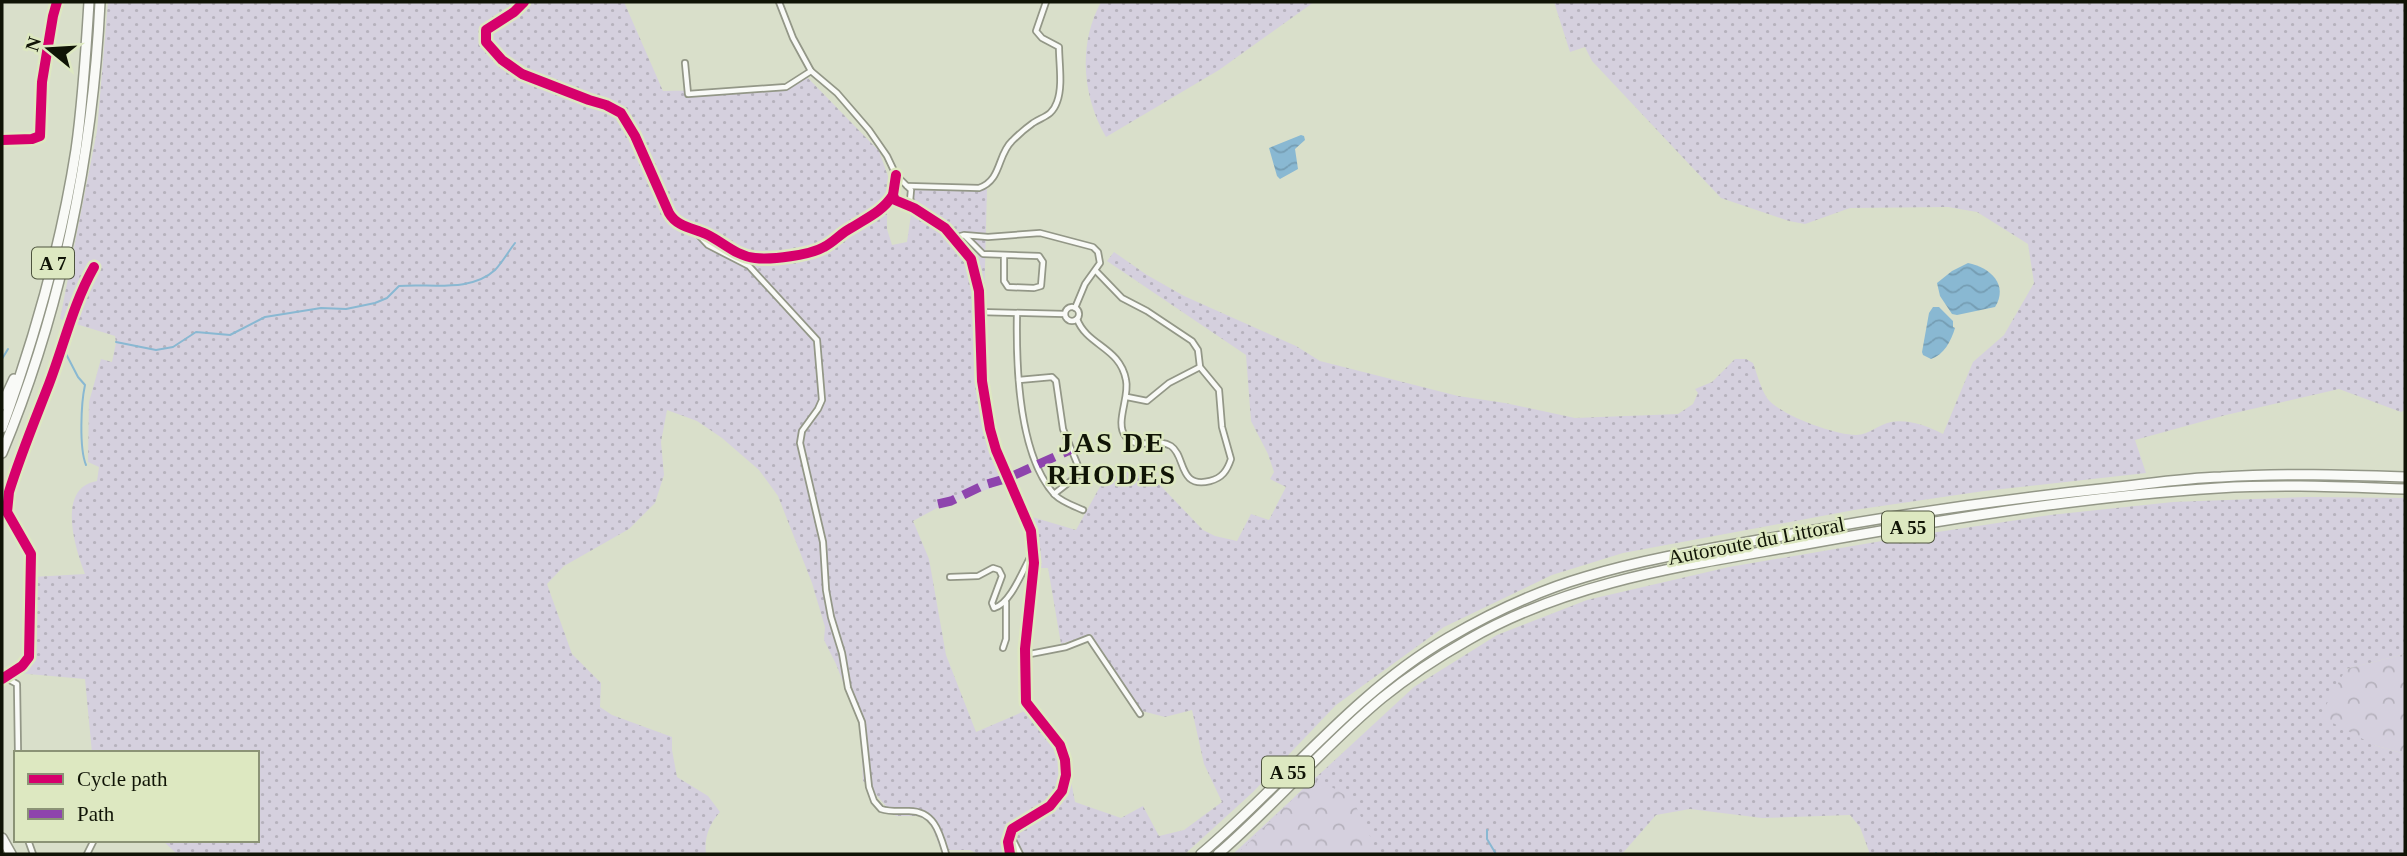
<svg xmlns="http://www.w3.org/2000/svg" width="2407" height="856" font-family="'Times New Roman',serif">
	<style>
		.grass { fill: url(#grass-dots) }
		.forest { fill: url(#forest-crowns) }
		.water { fill: url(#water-waves) }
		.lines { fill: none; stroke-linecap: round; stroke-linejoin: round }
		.stream { stroke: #89b8d2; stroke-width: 2 }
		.minor-casing { stroke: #939787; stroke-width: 8 }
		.motorway-casing { stroke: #939787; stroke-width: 12 }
		.minor { stroke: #f9faf7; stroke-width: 4.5 }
		.motorway { stroke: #f9faf7; stroke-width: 9 }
		.quiet { stroke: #8e44ad; stroke-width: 9; stroke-dasharray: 18 9; stroke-linecap: butt }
		.cycleway-casing { stroke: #dde8c1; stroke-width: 15 }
		.cycleway { stroke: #d6006c; stroke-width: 10 }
		.labels { text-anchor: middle; stroke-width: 5; stroke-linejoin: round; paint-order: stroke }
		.shield { fill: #dde8c1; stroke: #4e543e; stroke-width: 2 }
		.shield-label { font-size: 19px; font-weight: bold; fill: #101406 }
		.street-label { font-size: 21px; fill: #101406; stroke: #dde8c1 }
		.district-label { font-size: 28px; font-weight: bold; letter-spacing: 2px; fill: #101406; stroke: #dde8c1 }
	</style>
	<defs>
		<pattern id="grass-dots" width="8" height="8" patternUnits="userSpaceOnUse" patternTransform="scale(1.75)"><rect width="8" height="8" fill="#d5d0de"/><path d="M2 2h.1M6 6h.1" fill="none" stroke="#b6b2bd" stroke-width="1.8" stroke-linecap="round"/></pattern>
		<pattern id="forest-crowns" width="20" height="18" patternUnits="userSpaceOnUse" patternTransform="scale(1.75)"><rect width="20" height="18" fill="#d5d0de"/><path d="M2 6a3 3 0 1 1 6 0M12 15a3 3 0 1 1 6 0" fill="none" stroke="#b6b2bd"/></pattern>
		<pattern id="water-waves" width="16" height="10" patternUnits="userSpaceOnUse" patternTransform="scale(1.75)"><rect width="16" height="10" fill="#89b8d2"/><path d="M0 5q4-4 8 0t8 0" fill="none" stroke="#759db3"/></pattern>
	</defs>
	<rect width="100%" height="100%" fill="#d9dfca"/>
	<!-- grass -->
	<g class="grass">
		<path d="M108 2H624L663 91C705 90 768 93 807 77L879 151 890 182 887 195V229L892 245 907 242 915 187 987 188 984 306 989 309V314L984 316 985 367 994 422 1012 480 937 508 913 521 929 559 946 655 976 732 1034 707 1064 745 1065 750H1068L1070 765 1068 766 1075 802 1121 818 1143 806 1159 836 1184 830 1222 802 1204 764 1192 710 1165 717 1142 711 1091 634 1061 644 1048 568H1032L1033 548 1022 514 1076 530 1102 483 1126 472 1154 479 1203 530 1215 536 1237 541 1251 514 1269 520 1286 487 1270 479 1274 472 1268 454 1251 421 1246 355 1107 261 1114 252 1147 275 1184 296 1296 346 1320 361 1458 396 1505 403 1575 418 1678 414 1693 404 1698 393 1695 389 1712 382 1735 359H1746L1753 363C1757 374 1761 389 1767 398 1779 415 1835 435 1856 435 1869 435 1879 424 1891 422 1908 419 1928 426 1943 434L1973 362 2004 335 2034 283 2028 244 1977 212 1948 207 1850 208 1805 224 1789 221 1721 198 1592 61 1585 47 1570 52 1554 2H2405V410L2401 412 2339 389 2226 415 2135 440 2146 473 1984 491 1854 510 1623 553 1552 575 1444 627 1336 705 1253 792 1185 854H978L970 850H941L930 822 918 816H896C883 805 876 792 863 781L861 729 836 664 824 640 825 627 812 583 778 496 759 470 722 438 697 421 667 410 661 442 664 475 655 503 629 529 564 566 547 584 572 654 601 683 600 707 612 715 672 737V750L677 777 708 796 720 812C709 824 704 838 706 854H177L162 840H257V753H92L85 679 17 673 27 667 33 655 32 577 85 574C75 548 56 488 97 481L99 467 88 462 89 402 101 359 112 362 116 343 115 336 60 319 97 131Z"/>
		<path d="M1101 2H1314L1219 70 1106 137C1082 96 1078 44 1101 2Z"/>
		<polygon points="2307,497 2405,498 2405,654 2346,669 2374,745 2405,754 2405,854 1870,854 1860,827 1850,815 1762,818 1690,809 1656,815 1622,854 1233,854 1414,687 1497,635 1587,600 1729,567 1911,536 2050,515 2173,502"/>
	</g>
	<!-- forest -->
	<g class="forest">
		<polygon points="2405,654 2405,754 2374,745 2320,716 2346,669"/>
		<polygon points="1315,777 1353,800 1375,847 1371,854 1237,854"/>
	</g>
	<!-- water -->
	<g class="water">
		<polygon points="1301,135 1304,136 1305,140 1295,149 1298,169 1280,179 1277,176 1269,148"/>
		<path d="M1968 263C1990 267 2009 285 1995 307L1957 315 1952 314 1940 296 1937 283 1952 271Z"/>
		<path d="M1933 307H1939L1953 321V327L1955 328C1951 341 1944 355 1931 359L1923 355 1922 352 1929 313Z"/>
	</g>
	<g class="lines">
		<!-- stream -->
		<g class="stream">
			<path d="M116 342 156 350 173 347 196 332 230 335 265 317 321 308 346 309 375 303 387 298 399 286C429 283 470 293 495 270 502 263 508 252 515 243"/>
			<path d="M64 350 78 377 85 385C81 403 79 448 86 465"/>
			<polyline points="2,359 8,349"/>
			<polyline points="1487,830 1487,839 1496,854"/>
			<polyline points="1936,853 1936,854"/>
		</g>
		<defs>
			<g id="minor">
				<polyline points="524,2 514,12 486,30 486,42 502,60 522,74 589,100 606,105 621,113 635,136 669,213 678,224 707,235 735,251 753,258 779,257 815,251 825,247 876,213 893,195"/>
				<polyline points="779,2 793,38 811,71 837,93 869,130 887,156 896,175 911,190 910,201"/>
				<polyline points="685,63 688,94 786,87 811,71"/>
				<polyline points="2,140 32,139 40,136 42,82 53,16 57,2"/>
				<polyline points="896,175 893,195 895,200 914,208 945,228 971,259 979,291 982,381 990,429 996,450 1031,531 1034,563 1025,649 1026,702 1060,745 1065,760 1066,775 1062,791 1050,806 1012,829 1008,842 1010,854"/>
				<path d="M907 186 979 188C1002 180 997 155 1012 141 1019 134 1026 128 1033 123 1044 116 1052 116 1057 102 1063 86 1059 64 1059 47L1042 38 1036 31 1046 2"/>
				<path d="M694 230 708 245 749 266 817 340 822 400 818 409 802 431 800 443 823 542 826 590 831 617 842 653 848 688 862 722 869 787 874 801 881 809C890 812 900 811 909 811 935 811 940 834 946 854"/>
				<polyline points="965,236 983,254 1039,256 1043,262 1041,286 1034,288 1008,287 1004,281 1004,255"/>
				<polyline points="954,238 964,235 988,237 1040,233 1093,247 1098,252 1100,263 1085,284 1075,308"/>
				<circle cx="1072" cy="314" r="7"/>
				<polyline points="979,312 1065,314"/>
				<path d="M1017 313C1016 364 1018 455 1055 495 1062 502 1074 506 1083 510"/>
				<path d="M1077 319C1087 346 1120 347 1126 380 1130 397 1114 424 1126 437 1138 451 1157 437 1171 446 1186 456 1178 489 1210 481 1222 478 1227 471 1231 459L1222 427 1219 390 1200 367 1198 350 1192 341 1147 311 1122 298 1096 271"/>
				<polyline points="1019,380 1052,377 1056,381 1063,429 1081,473 1054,494"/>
				<polyline points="1127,397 1147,401 1169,383 1200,367"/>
				<path d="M950 577 978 576 993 568 999 570 1002 576 992 603 994 608C1011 604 1024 567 1033 552"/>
				<polyline points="1003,648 1006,639 1006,602"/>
				<polyline points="1025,655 1066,647 1089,638 1140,714"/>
				<polyline points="6,678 17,684 18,753"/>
				<path d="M2 679 22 666 29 657 31 554 7 512 9 492C20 456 35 420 49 384 64 345 73 304 94 267"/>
				<polyline points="1010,834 1020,854"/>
				<polyline points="28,840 33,854"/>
				<polyline points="87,854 94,840"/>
			</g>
			<g id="motorway">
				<polyline points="2,405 14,379"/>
				<path d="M2 428C35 337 61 246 76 150 83 101 86 51 89 2"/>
				<path d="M2 453C61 311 93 155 100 2"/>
				<polyline points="2,838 11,854"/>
				<path d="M1201 854C1284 784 1352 694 1448 638 1491 613 1537 591 1585 577 1654 556 1727 546 1798 533 1901 514 2005 499 2110 488 2147 484 2184 478 2221 477 2283 473 2344 475 2405 477"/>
				<path d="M1218 854C1275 805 1324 746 1382 698 1409 676 1438 657 1468 640 1568 582 1683 566 1795 546 1935 521 2076 497 2218 488 2280 484 2343 487 2405 489"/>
			</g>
		</defs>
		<!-- minor casing -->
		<use href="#minor" class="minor-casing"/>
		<!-- motorway casing -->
		<use href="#motorway" class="motorway-casing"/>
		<!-- minor -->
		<use href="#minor" class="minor"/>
		<!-- motorway -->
		<use href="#motorway" class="motorway"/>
		<!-- quiet -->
		<polyline class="quiet" points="938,504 951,501 984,485 1008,478 1070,450"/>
		<defs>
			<g id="cycleway">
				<path d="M524 2 514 12 486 30V42L502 60 522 74 589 100 606 105 621 113 635 136 669 213C677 227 693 228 706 234 723 242 736 256 755 258 772 260 810 255 824 247 834 242 841 233 851 228 867 218 883 211 893 195"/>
				<polyline points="2,140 32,139 40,136 42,82 53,16 57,2"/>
				<polyline points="896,175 893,195 895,200 914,208 945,228 971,259 979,291 982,381 990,429 996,450 1031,531 1034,563 1025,649 1026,702 1060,745 1065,760 1066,775 1062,791 1050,806 1012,829 1008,842 1010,854"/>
				<path d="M2 679 22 666 29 657 31 554 7 512 9 492C20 456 35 420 49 384 64 345 73 304 94 267"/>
			</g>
		</defs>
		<!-- cycleway casing -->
		<use href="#cycleway" class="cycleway-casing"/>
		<!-- cycleway -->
		<use href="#cycleway" class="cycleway"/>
	</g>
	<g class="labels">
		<!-- shield labels -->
		<g class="shield">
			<rect x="32" y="247.5" width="42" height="31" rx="5"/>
			<rect x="1882" y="511.5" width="52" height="31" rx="5"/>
			<rect x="1262" y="756.5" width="52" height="31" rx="5"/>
		</g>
		<g class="shield-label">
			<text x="53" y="270">A 7</text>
			<text x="1908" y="534">A 55</text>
			<text x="1288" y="779">A 55</text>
		</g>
		<!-- street labels -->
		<g class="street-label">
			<text transform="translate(1756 541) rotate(-11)" y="7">Autoroute du Littoral</text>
		</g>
		<!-- district labels -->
		<g class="district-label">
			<text x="1112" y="452">JAS DE<tspan x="1112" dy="32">RHODES</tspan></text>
		</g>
	</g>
	<!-- border -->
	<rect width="2407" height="856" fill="none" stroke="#101406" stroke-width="7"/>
	<!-- legend -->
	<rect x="14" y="751" width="245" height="91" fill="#dde8c1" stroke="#8b9376" stroke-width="2"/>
	<rect x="28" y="774" width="35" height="10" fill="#d6006c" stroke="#8b9376" stroke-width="2"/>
	<text x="77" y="786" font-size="21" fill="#101406">Cycle path</text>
	<rect x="28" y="809" width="35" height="10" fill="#8e44ad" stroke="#8b9376" stroke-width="2"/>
	<text x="77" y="821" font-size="21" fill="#101406">Path</text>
	<!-- north arrow -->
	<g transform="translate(49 49) rotate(288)" stroke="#dde8c1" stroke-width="5" paint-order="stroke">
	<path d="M0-5L12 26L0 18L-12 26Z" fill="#101406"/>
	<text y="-10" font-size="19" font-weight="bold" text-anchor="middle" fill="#101406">N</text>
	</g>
</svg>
